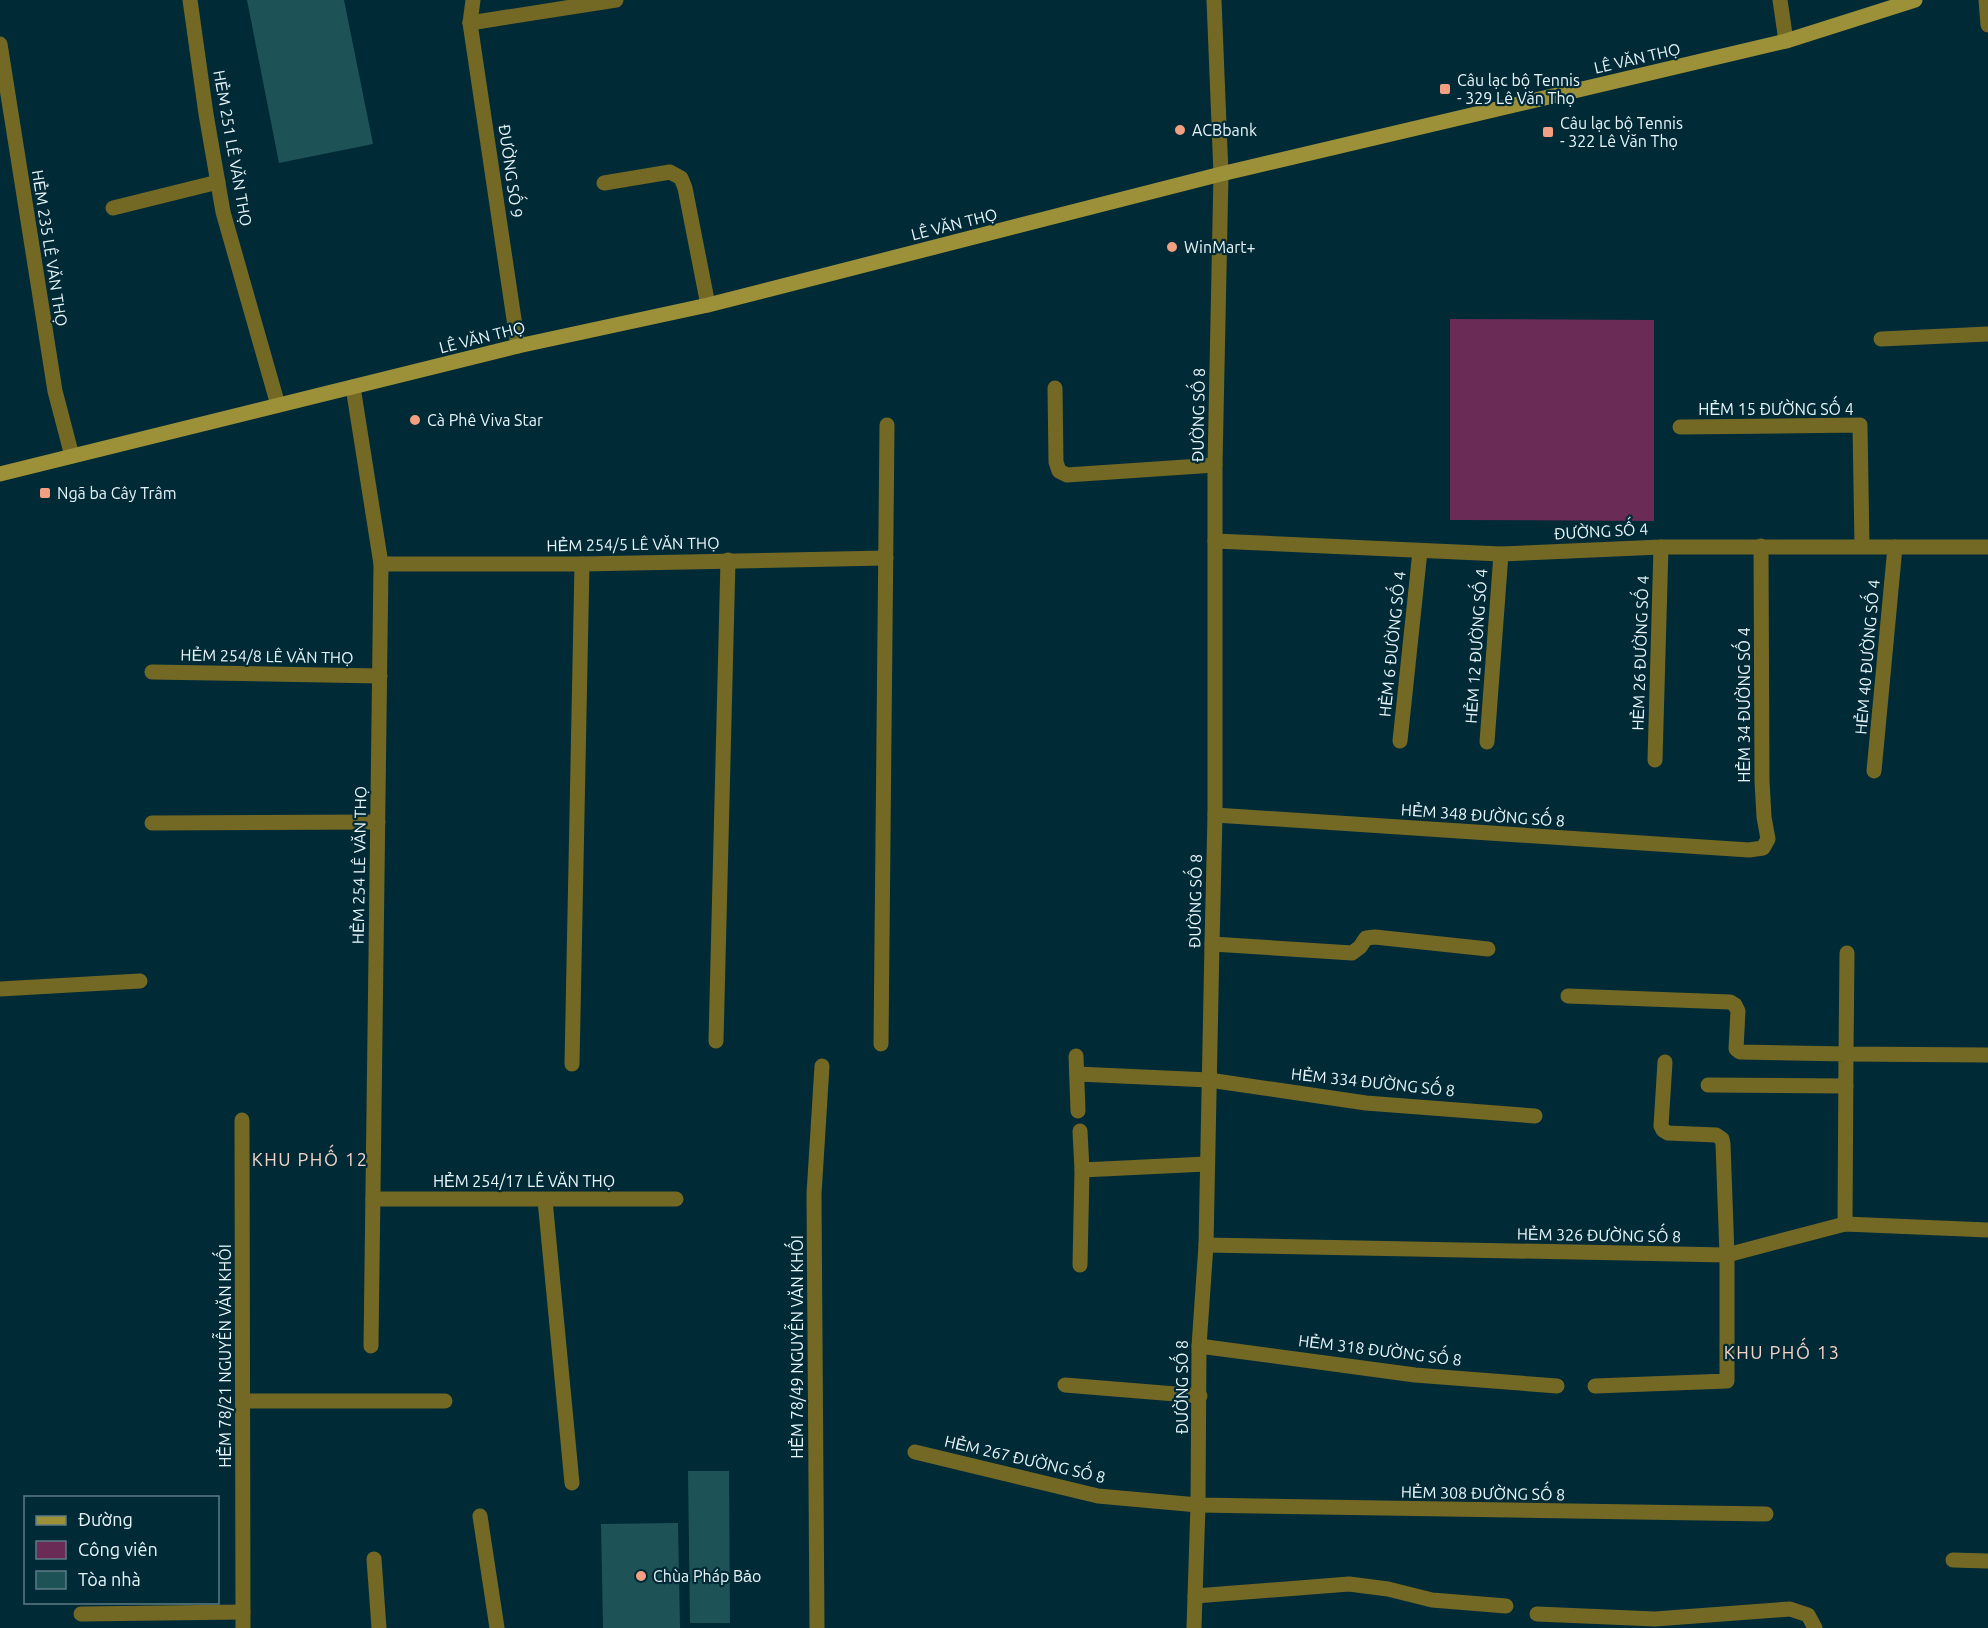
<svg xmlns="http://www.w3.org/2000/svg" width="1988" height="1628" font-family="Ubuntu,sans-serif">
	<style>
		.green { fill: #6a2b56 }
		.building { fill: #1d5357 }
		.lines { fill: none; stroke-linecap: round; stroke-linejoin: round }
		.service { stroke: #736924; stroke-width: 15 }
		.minor { stroke: #736924; stroke-width: 15 }
		.tertiary { stroke: #736924; stroke-width: 15 }
		.secondary { stroke: #9c9038; stroke-width: 15 }
		.poi-dot { fill: #f2a081; stroke: #002a36; stroke-width: 2 }
		.labels { text-anchor: middle; stroke-width: 4.5; stroke-linejoin: round; paint-order: stroke }
		.street-label { font-size: 16px; fill: #e8f6fb; stroke: #002a36 }
		.poi-label { font-size: 16px; fill: #e8f6fb; stroke: #002a36; text-anchor: start }
		.neighbourhood-label { font-size: 18px; letter-spacing: 1.5px; fill: #f4d4c8; stroke: #002a36 }
	</style>
	<rect width="100%" height="100%" fill="#002a36"/>
	<!-- green -->
	<polygon class="green" points="1450,319 1654,320 1654,521 1450,520"/>
	<!-- building -->
	<g class="building">
		<polygon points="247,0 344,0 373,144 279,163"/>
		<polygon points="688,1471 729,1471 730,1623 690,1623"/>
		<polygon points="678,1523 680,1628 603,1628 601,1524"/>
	</g>
	<g class="lines">
		<!-- service -->
		<g class="service">
			<polyline points="190,0 206,114 223,212 278,405"/>
			<polyline points="1986,0 1988,25"/>
			<polyline points="0,44 55,391 72,456"/>
			<polyline points="113,208 218,182"/>
			<polyline points="1881,339 1988,334"/>
			<polyline points="1076,1056 1078,1111"/>
			<polyline points="1077,1074 1209,1080"/>
			<polyline points="1080,1131 1082,1170 1080,1265"/>
			<polyline points="1082,1170 1206,1164"/>
			<polyline points="1195,1596 1349,1584 1388,1589 1432,1600 1506,1606"/>
			<polyline points="1537,1614 1655,1619 1790,1609 1808,1615 1815,1628"/>
		</g>
		<!-- minor -->
		<g class="minor">
			<polyline points="473,0 470,23 518,346"/>
			<polyline points="1214,0 1221,174"/>
			<polyline points="1780,0 1786,41"/>
			<polyline points="470,23 616,0"/>
			<polyline points="604,183 670,172 681,178 685,188 708,305"/>
			<polyline points="353,387 381,564 371,1346"/>
			<polyline points="1055,388 1056,462 1059,471 1067,475 1215,465"/>
			<polyline points="1680,427 1860,425 1862,546"/>
			<polyline points="1215,541 1501,554 1661,547 1988,547"/>
			<polyline points="381,564 582,564 886,558"/>
			<polyline points="152,672 380,676"/>
			<polyline points="1400,741 1420,551"/>
			<polyline points="1487,742 1501,554"/>
			<polyline points="1655,760 1661,547"/>
			<polyline points="1874,771 1895,547"/>
			<polyline points="1215,815 1749,850 1763,848 1768,839 1764,817 1762,781 1761,546"/>
			<polyline points="152,823 378,822"/>
			<polyline points="1212,944 1352,953 1360,947 1366,938 1375,937 1488,949"/>
			<polyline points="1847,953 1846,1054 1988,1055"/>
			<polyline points="0,989 140,981"/>
			<polyline points="1568,996 1730,1002 1735,1005 1738,1011 1736,1049 1740,1052 1846,1054 1845,1224"/>
			<polyline points="716,1041 728,560"/>
			<polyline points="881,1044 887,425"/>
			<polyline points="572,1064 582,564"/>
			<polyline points="1209,1080 1366,1103 1535,1116"/>
			<polyline points="1708,1085 1846,1086"/>
			<polyline points="242,1120 243,1628"/>
			<polyline points="373,1199 676,1199"/>
			<polyline points="545,1200 572,1483"/>
			<polyline points="1206,1245 1727,1255 1845,1224 1988,1230"/>
			<polyline points="1199,1346 1415,1375 1557,1386"/>
			<polyline points="1065,1385 1200,1396"/>
			<polyline points="1595,1386 1727,1381 1727,1255 1723,1144 1722,1139 1716,1135 1668,1133 1663,1130 1661,1126 1665,1062"/>
			<polyline points="243,1401 445,1401"/>
			<polyline points="915,1452 1098,1496 1198,1505 1766,1514"/>
			<polyline points="480,1516 497,1628"/>
			<polyline points="374,1559 379,1628"/>
			<polyline points="1953,1560 1988,1561"/>
			<polyline points="81,1614 243,1612"/>
			<polyline points="817,1628 814,1194 822,1066"/>
		</g>
		<!-- tertiary -->
		<polyline class="tertiary" points="1194,1628 1198,1505 1199,1346 1206,1245 1212,944 1215,815 1215,465 1221,174"/>
		<!-- secondary -->
		<polyline class="secondary" points="0,474 518,346 708,305 1221,174 1786,41 1915,0"/>
	</g>
	<!-- markers -->
	<g class="poi-dot">
		<rect x="1439" y="83" width="12" height="12" rx="3"/>
		<circle cx="1180" cy="130" r="6"/>
		<rect x="1542" y="126" width="12" height="12" rx="3"/>
		<circle cx="1172" cy="247" r="6"/>
		<circle cx="415" cy="420" r="6"/>
		<rect x="39" y="487" width="12" height="12" rx="3"/>
		<circle cx="641" cy="1576" r="6"/>
	</g>
	<g class="labels">
		<!-- street labels -->
		<g class="street-label">
			<text transform="translate(1637 58) rotate(-13)" y="6">LÊ VĂN THỌ</text>
			<text transform="translate(233 148) rotate(80)" y="6">HẺM 251 LÊ VĂN THỌ</text>
			<text transform="translate(511 171) rotate(82)" y="6">ĐƯỜNG SỐ 9</text>
			<text transform="translate(954 224) rotate(-14)" y="6">LÊ VĂN THỌ</text>
			<text transform="translate(50 248) rotate(81)" y="6">HẺM 235 LÊ VĂN THỌ</text>
			<text transform="translate(482 337) rotate(-14)" y="6">LÊ VĂN THỌ</text>
			<text x="1776" y="415">HẺM 15 ĐƯỜNG SỐ 4</text>
			<text transform="translate(1198 415) rotate(-89)" y="6">ĐƯỜNG SỐ 8</text>
			<text transform="translate(1601 531) rotate(-3)" y="6">ĐƯỜNG SỐ 4</text>
			<text transform="translate(633 544) rotate(-1)" y="6">HẺM 254/5 LÊ VĂN THỌ</text>
			<text transform="translate(1392 644) rotate(-84)" y="6">HẺM 6 ĐƯỜNG SỐ 4</text>
			<text transform="translate(1476 646) rotate(-86)" y="6">HẺM 12 ĐƯỜNG SỐ 4</text>
			<text transform="translate(1640 653) rotate(-88)" y="6">HẺM 26 ĐƯỜNG SỐ 4</text>
			<text transform="translate(267 656) rotate(1)" y="6">HẺM 254/8 LÊ VĂN THỌ</text>
			<text transform="translate(1867 657) rotate(-85)" y="6">HẺM 40 ĐƯỜNG SỐ 4</text>
			<text transform="translate(1744 705) rotate(-90)" y="6">HẺM 34 ĐƯỜNG SỐ 4</text>
			<text transform="translate(1483 815) rotate(4)" y="6">HẺM 348 ĐƯỜNG SỐ 8</text>
			<text transform="translate(359 865) rotate(-89)" y="6">HẺM 254 LÊ VĂN THỌ</text>
			<text transform="translate(1195 901) rotate(-89)" y="6">ĐƯỜNG SỐ 8</text>
			<text transform="translate(1373 1082) rotate(6)" y="6">HẺM 334 ĐƯỜNG SỐ 8</text>
			<text x="524" y="1187">HẺM 254/17 LÊ VĂN THỌ</text>
			<text transform="translate(1599 1235) rotate(1)" y="6">HẺM 326 ĐƯỜNG SỐ 8</text>
			<text transform="translate(797 1347) rotate(-90)" y="6">HẺM 78/49 NGUYỄN VĂN KHỐI</text>
			<text transform="translate(1380 1350) rotate(7)" y="6">HẺM 318 ĐƯỜNG SỐ 8</text>
			<text transform="translate(225 1356) rotate(-90)" y="6">HẺM 78/21 NGUYỄN VĂN KHỐI</text>
			<text transform="translate(1182 1387) rotate(-90)" y="6">ĐƯỜNG SỐ 8</text>
			<text transform="translate(1025 1459) rotate(13)" y="6">HẺM 267 ĐƯỜNG SỐ 8</text>
			<text transform="translate(1483 1493) rotate(1)" y="6">HẺM 308 ĐƯỜNG SỐ 8</text>
		</g>
		<!-- poi labels -->
		<g class="poi-label">
			<text x="1457" y="86">Câu lạc bộ Tennis<tspan x="1457" dy="18">- 329 Lê Văn Thọ</tspan></text>
			<text x="1560" y="129">Câu lạc bộ Tennis<tspan x="1560" dy="18">- 322 Lê Văn Thọ</tspan></text>
			<text x="1192" y="136">ACBbank</text>
			<text x="1184" y="253">WinMart+</text>
			<text x="427" y="426">Cà Phê Viva Star</text>
			<text x="57" y="499">Ngã ba Cây Trâm</text>
			<text x="653" y="1582">Chùa Pháp Bảo</text>
		</g>
		<!-- neighbourhood labels -->
		<g class="neighbourhood-label">
			<text x="310" y="1166">KHU PHỐ 12</text>
			<text x="1782" y="1359">KHU PHỐ 13</text>
		</g>
	</g>
	<!-- legend -->
	<rect x="24" y="1496" width="195" height="108" fill="#002a36" stroke="#5d7c85" stroke-width="1.5"/>
	<rect x="36" y="1516" width="30" height="9" fill="#9c9038" stroke="#5d7c85" stroke-width="1.5"/>
	<text x="78" y="1526" font-size="18" fill="#e8f6fb">Đường</text>
	<rect x="36" y="1541" width="30" height="18" fill="#6a2b56" stroke="#5d7c85" stroke-width="1.5"/>
	<text x="78" y="1556" font-size="18" fill="#e8f6fb">Công viên</text>
	<rect x="36" y="1571" width="30" height="18" fill="#1d5357" stroke="#5d7c85" stroke-width="1.5"/>
	<text x="78" y="1586" font-size="18" fill="#e8f6fb">Tòa nhà</text>
</svg>
